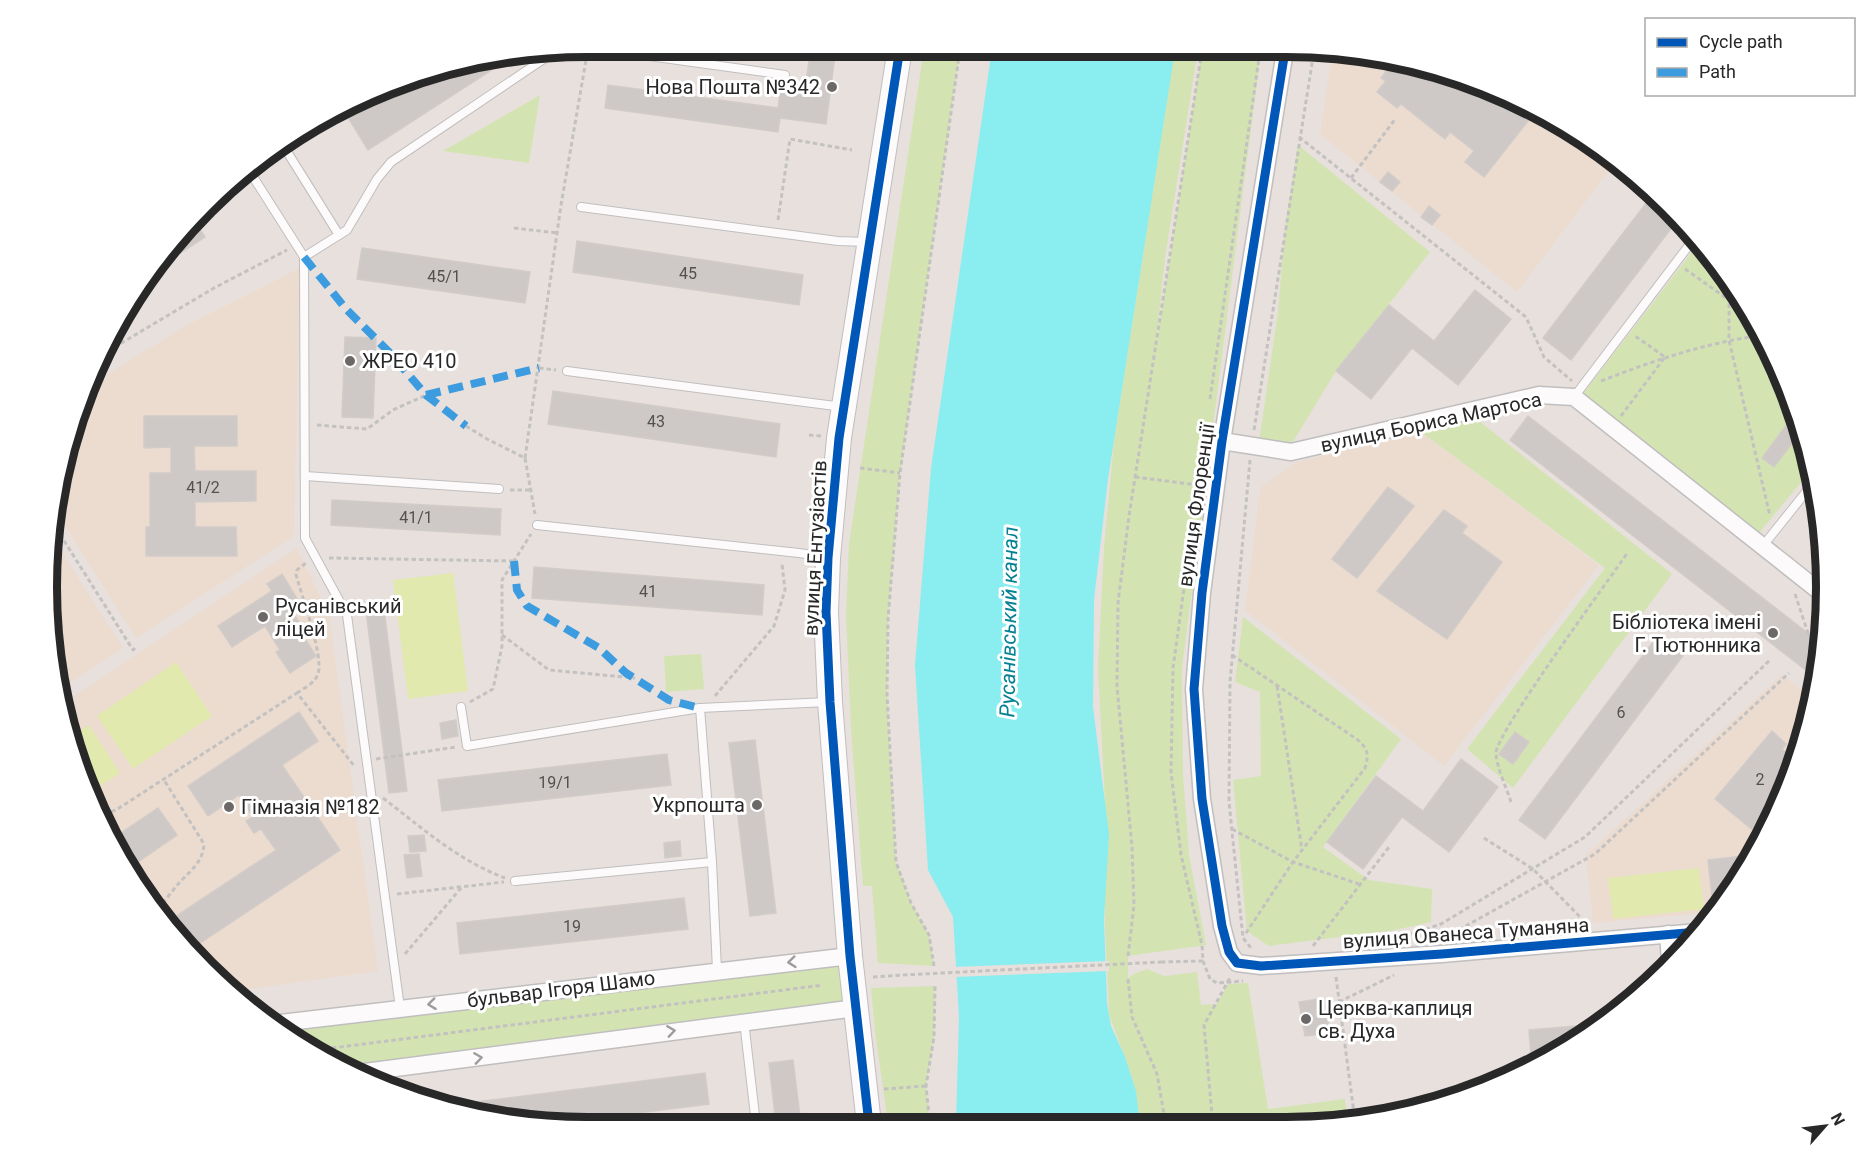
<svg xmlns="http://www.w3.org/2000/svg" width="1873" height="1174" font-family="Roboto,sans-serif">
	<style>
		.education { fill: #ecdcd0 }
		.green { fill: #d3e4b2 }
		.pitch { fill: #e1e9af }
		.water { fill: #8aedf0 }
		.pier { fill: #e8e0dc }
		.building { fill: #cec9c6; stroke: #d2ccc9; stroke-width: 1.5 }
		.lines { fill: none; stroke-linecap: round; stroke-linejoin: round }
		.lane-casing { stroke: #c0bebf; stroke-width: 10 }
		.street-casing { stroke: #c0bebf; stroke-width: 19 }
		.secondary-casing { stroke: #c0bebf; stroke-width: 26 }
		.path { stroke: #c3c2c1; stroke-width: 3; stroke-dasharray: 4.5 3; stroke-linecap: butt }
		.lane { stroke: #fcfafa; stroke-width: 8 }
		.street { stroke: #fcfafa; stroke-width: 16 }
		.secondary { stroke: #fcfafa; stroke-width: 24 }
		.path-bridge { stroke: #c3c2c1; stroke-width: 3; stroke-dasharray: 4.5 3; stroke-linecap: butt }
		.quiet { stroke: #3d9ce0; stroke-width: 8; stroke-dasharray: 15 8; stroke-linecap: butt }
		.cycleway-casing { stroke: #fff; stroke-width: 13 }
		.cycleway { stroke: #0057b8; stroke-width: 9 }
		.oneway { stroke: #9d9c9c }
		.poi-dot { fill: #6b6867; stroke: #fff; stroke-width: 2 }
		.labels { text-anchor: middle; stroke-width: 6; stroke-linejoin: round; paint-order: stroke }
		.number-label { font-size: 16px; fill: #525150 }
		.poi-label { font-size: 20px; fill: #282828; stroke: #fff; text-anchor: start }
		.street-label { font-size: 20px; fill: #282828; stroke: #fff }
		.water-label { font-size: 21px; font-style: italic; fill: #048294; stroke: #fff }
		.rim { fill: none; stroke: #282828; stroke-width: 8 }
	</style>
	<rect width="100%" height="100%" fill="#e8e0dc"/>
	<!-- education -->
	<g class="education">
		<polygon points="1332,51 1356,51 1493,88 1617,160 1517,292 1320,134"/>
		<polygon points="300,268 294,536 136,638 58,515 75,413 90,385 187,325"/>
		<polygon points="1421,432 1599,565 1444,766 1245,610 1260,488 1297,462"/>
		<polygon points="54,540 123,648 60,689 47,587"/>
		<polygon points="297,548 329,615 378,971 234,991 138,888 65,727 62,704"/>
		<polygon points="1782,675 1813,698 1808,727 1771,826 1717,912 1593,923 1586,855"/>
	</g>
	<!-- green -->
	<g class="green">
		<polygon points="924,49 960,49 900,473 888,619 887,694 896,862 911,903 929,935 934,966 878,963 872,886 863,886 851,729 846,616 849,544"/>
		<polygon points="1172,50 1198,50 1165,258 1155,352 1202,50 1261,51 1182,668 1183,774 1189,855 1206,945 1128,956 1128,978 1134,974 1147,969 1164,976 1197,972 1201,1005 1217,1004 1228,984 1248,983 1268,1109 1345,1099 1347,1122 1322,1126 1141,1126 1132,1078 1109,1014 1105,926 1105,803 1098,668 1104,547 1114,441 1170,79"/>
		<polygon points="540,95 529,163 443,151"/>
		<polygon points="1298,145 1430,252 1336,371 1291,445 1259,442 1278,312 1285,227"/>
		<polygon points="1698,244 1707,251 1754,317 1798,414 1811,470 1759,533 1582,395"/>
		<polygon points="1474,417 1672,574 1513,788 1467,749 1605,568 1421,432"/>
		<polygon points="1243,617 1401,739 1323,847 1369,880 1432,889 1431,922 1395,930 1269,946 1247,931 1233,780 1261,776 1260,692 1235,682"/>
		<polygon points="701,654 704,689 666,692 664,656"/>
		<polygon points="850,956 856,1008 357,1073 272,1024"/>
		<polygon points="935,986 934,1037 926,1086 930,1125 888,1124 875,1031 871,988"/>
	</g>
	<!-- pitch -->
	<g class="pitch">
		<polygon points="453,573 468,691 408,699 393,580"/>
		<polygon points="176,662 212,716 133,769 97,716"/>
		<polygon points="89,725 120,773 94,790 70,737"/>
		<polygon points="1699,868 1704,909 1613,919 1608,878"/>
	</g>
	<!-- water -->
	<polygon class="water" points="992,49 1175,50 1108,479 1094,600 1093,707 1109,834 1104,920 1107,1003 1111,1026 1125,1057 1136,1091 1140,1126 956,1125 959,1017 953,917 928,870 915,665 931,468"/>
	<!-- pier -->
	<polygon class="pier" points="1109,961 1109,971 954,977 953,967"/>
	<!-- building -->
	<g class="building">
		<polygon points="811,48 836,48 826,124 780,118 778,132 605,108 608,85 778,108 780,92 804,95"/>
		<polygon points="507,60 368,150 349,119 418,74"/>
		<polygon points="1394,61 1493,88 1512,101 1514,100 1535,112 1484,177 1465,162 1474,151 1450,132 1445,139 1401,104 1397,108 1377,92 1386,81 1381,78"/>
		<polygon points="1388,172 1400,182 1392,191 1380,182"/>
		<polygon points="1653,194 1679,218 1571,360 1543,338"/>
		<polygon points="1429,206 1440,215 1432,225 1421,217"/>
		<polygon points="196,223 205,237 156,269 154,266 158,258"/>
		<polygon points="577,241 803,275 799,305 573,272"/>
		<polygon points="362,248 530,272 525,303 357,279"/>
		<polygon points="1475,290 1511,319 1458,385 1412,348 1371,399 1336,371 1389,305 1434,341"/>
		<polygon points="345,337 376,338 373,418 342,417"/>
		<polygon points="553,391 780,424 776,457 548,424"/>
		<polygon points="144,416 237,416 237,446 194,446 195,471 256,471 256,501 195,502 195,527 236,527 237,556 146,556 146,527 150,527 150,473 171,473 171,447 144,448"/>
		<polygon points="1528,416 1822,644 1816,678 1510,440"/>
		<polygon points="1790,420 1802,430 1774,467 1762,458"/>
		<polygon points="1388,487 1414,506 1357,578 1332,559"/>
		<polygon points="332,500 501,509 500,535 331,525"/>
		<polygon points="1444,510 1467,526 1462,533 1502,562 1447,639 1377,591"/>
		<polygon points="534,567 764,585 762,615 532,598"/>
		<polygon points="282,574 299,602 290,608 305,632 302,634 316,656 290,673 276,652 280,650 265,626 232,647 218,626 272,591 267,584"/>
		<polygon points="384,609 407,791 389,793 366,611"/>
		<polygon points="1659,634 1685,653 1545,839 1519,820"/>
		<polygon points="299,712 318,741 282,765 340,850 194,947 169,921 276,850 261,829 254,833 246,821 253,817 239,795 208,816 188,786"/>
		<polygon points="456,720 458,736 442,739 440,723"/>
		<polygon points="1772,731 1786,744 1782,749 1796,760 1771,826 1764,821 1755,832 1715,799"/>
		<polygon points="1515,732 1529,742 1513,764 1499,754"/>
		<polygon points="755,740 776,913 750,916 729,743"/>
		<polygon points="667,754 671,785 442,811 438,780"/>
		<polygon points="1461,759 1498,787 1449,852 1402,817 1363,869 1327,842 1376,776 1423,811"/>
		<polygon points="158,808 177,835 129,868 115,837"/>
		<polygon points="424,835 426,851 410,852 408,836"/>
		<polygon points="680,841 681,856 665,858 664,843"/>
		<polygon points="419,854 422,876 407,878 404,855"/>
		<polygon points="1753,855 1723,903 1713,905 1708,860"/>
		<polygon points="684,898 688,929 460,954 457,923"/>
		<polygon points="1324,998 1330,1033 1305,1036 1299,1002"/>
		<polygon points="1575,1026 1576,1040 1532,1067 1529,1030"/>
		<polygon points="793,1060 801,1124 776,1124 769,1063"/>
		<polygon points="705,1073 709,1104 556,1123 517,1123 477,1112 476,1102"/>
	</g>
	<g class="lines">
		<defs>
			<g id="lane">
				<polyline points="584,47 785,75"/>
				<polyline points="281,142 339,235"/>
				<polyline points="250,172 304,257 305,538 347,615 400,1008"/>
				<polyline points="581,207 838,241 866,242"/>
				<polyline points="304,257 347,230 377,179 391,162 554,52"/>
				<polyline points="567,371 843,407"/>
				<polyline points="1574,397 1696,236"/>
				<polyline points="305,476 499,489"/>
				<polyline points="537,525 799,553 825,557"/>
				<polyline points="1762,547 1814,482"/>
				<polyline points="461,707 467,746 700,708 829,702"/>
				<polyline points="700,708 712,862 717,970"/>
				<polyline points="515,881 712,862"/>
				<polyline points="744,1021 756,1124"/>
			</g>
			<g id="street">
				<polyline points="1285,51 1222,441 1202,593 1194,689 1202,799 1222,926 1229,952 1237,963 1261,966 1442,954 1698,932"/>
				<polyline points="1222,441 1291,452 1539,395 1574,397 1824,595"/>
				<polyline points="1668,934 1670,961"/>
				<polyline points="272,1024 850,956"/>
				<polyline points="357,1073 856,1008"/>
			</g>
			<polyline id="secondary" points="869,1124 850,956 830,702 826,612 828,558 839,438 900,48"/>
		</defs>
		<!-- lane casing -->
		<use href="#lane" class="lane-casing"/>
		<!-- street casing -->
		<use href="#street" class="street-casing"/>
		<!-- secondary casing -->
		<use href="#secondary" class="secondary-casing"/>
		<!-- path -->
		<g class="path">
			<polyline points="1299,137 1526,317 1544,357 1572,381"/>
			<polyline points="1351,178 1396,118"/>
			<polyline points="778,220 790,139 852,150"/>
			<polyline points="514,228 557,233"/>
			<polyline points="1685,269 1729,300"/>
			<polyline points="1729,281 1729,340 1770,516"/>
			<polyline points="108,351 214,288 287,250"/>
			<polyline points="539,368 556,370"/>
			<path d="M1601 381C1655 360 1705 343 1763 335"/>
			<polyline points="1210,399 1260,51"/>
			<polyline points="1621,416 1665,357 1635,336"/>
			<polyline points="317,425 367,429 393,410 426,395"/>
			<polyline points="466,426 487,439 525,458 535,514"/>
			<polyline points="1254,430 1314,51"/>
			<polyline points="809,435 821,436"/>
			<polyline points="525,458 561,205 586,60"/>
			<polyline points="1250,460 1230,682 1229,802 1243,938 1251,948"/>
			<polyline points="860,468 900,473"/>
			<polyline points="1135,477 1198,485"/>
			<polyline points="510,490 530,490"/>
			<polyline points="56,528 133,650 137,646"/>
			<polyline points="1190,545 1173,668 1171,772 1181,855 1202,945 1203,961 1210,979 1217,983 1243,981"/>
			<polyline points="329,558 514,561"/>
			<polyline points="1795,594 1808,633 1825,623"/>
			<polyline points="502,635 549,670 635,678"/>
			<path d="M1232 655 1358 740C1368 749 1369 755 1365 768L1293 862 1244 936"/>
			<polyline points="1277,686 1302,850"/>
			<path d="M297 693C304 688 315 683 318 674 324 655 301 595 296 574L297 570 306 563"/>
			<polyline points="715,696 774,626 785,590 782,564"/>
			<polyline points="470,702 493,689 502,646 502,580 531,534"/>
			<polyline points="376,759 456,747"/>
			<path d="M383 798C422 828 459 861 505 878"/>
			<path d="M1511 802C1507 789 1496 766 1496 753 1496 733 1609 580 1628 552"/>
			<polyline points="104,814 116,810 297,693 355,767"/>
			<polyline points="1232,829 1293,862 1359,884"/>
			<polyline points="1484,838 1533,869 1588,925"/>
			<polyline points="397,894 504,882"/>
			<path d="M158 909C165 901 172 891 179 883 191 870 203 862 204 844L164 780"/>
			<polyline points="1702,916 1715,915"/>
			<polyline points="1446,937 1595,854 1789,673"/>
			<polyline points="1397,939 1441,924 1585,837 1771,659"/>
			<polyline points="1313,946 1389,847"/>
			<polyline points="405,954 461,888"/>
			<polyline points="1128,956 1134,905 1132,847 1117,686 1118,603 1129,516 1202,50"/>
			<polyline points="1161,962 1203,961"/>
			<polyline points="934,966 929,935 911,903 896,862 887,694 888,619 900,473 960,49"/>
			<polyline points="873,977 903,975"/>
			<polyline points="1336,977 1355,1121"/>
			<polyline points="1128,979 1132,1017 1157,1074 1166,1126"/>
			<polyline points="1339,1002 1394,975"/>
			<polyline points="317,1050 823,985"/>
			<polyline points="884,1089 926,1086"/>
			<polyline points="930,1125 926,1086 934,1037 935,986"/>
			<polyline points="1213,1126 1204,1025 1231,976"/>
		</g>
		<!-- lane -->
		<use href="#lane" class="lane"/>
		<!-- street -->
		<use href="#street" class="street"/>
		<!-- secondary -->
		<use href="#secondary" class="secondary"/>
		<!-- path-bridge -->
		<polyline class="path-bridge" points="903,975 1161,962"/>
		<!-- quiet -->
		<g class="quiet">
			<polyline points="1696,237 1698,238"/>
			<polyline points="304,257 346,309 390,353 426,395 466,426"/>
			<polyline points="426,395 539,368"/>
			<polyline points="514,561 517,590 527,606 599,648 626,673 669,700 700,708"/>
		</g>
		<defs>
			<g id="cycleway">
				<polyline points="1285,51 1222,441 1202,593 1194,689 1202,799 1222,926 1229,952 1237,963 1261,966 1442,954 1698,932"/>
				<polyline points="869,1124 850,956 830,702 826,612 828,558 839,438 900,48"/>
			</g>
		</defs>
		<!-- cycleway casing -->
		<use href="#cycleway" class="cycleway-casing"/>
		<!-- cycleway -->
		<use href="#cycleway" class="cycleway"/>
	</g>
	<!-- one-way arrows -->
	<defs><path id="oneway-chevron" d="M-2-3.5L2.5 0L-2 3.5" fill="none" stroke-width="1.6" stroke-linecap="round" stroke-linejoin="round" transform="scale(1.5)"/></defs>
	<g class="oneway">
		<use href="#oneway-chevron" transform="translate(792 962) rotate(174)"/>
		<use href="#oneway-chevron" transform="translate(432 1004) rotate(173)"/>
		<use href="#oneway-chevron" transform="translate(671 1031) rotate(-8)"/>
		<use href="#oneway-chevron" transform="translate(478 1058) rotate(-8)"/>
	</g>
	<!-- markers -->
	<g class="poi-dot">
		<circle cx="832" cy="87" r="6"/>
		<circle cx="350" cy="361" r="6"/>
		<circle cx="263" cy="617" r="6"/>
		<circle cx="1773" cy="633" r="6"/>
		<circle cx="757" cy="805" r="6"/>
		<circle cx="229" cy="807" r="6"/>
		<circle cx="1306" cy="1019" r="6"/>
	</g>
	<g class="labels">
		<!-- number labels -->
		<g class="number-label">
			<text x="688" y="279">45</text>
			<text x="444" y="282">45/1</text>
			<text x="656" y="427">43</text>
			<text x="203" y="493">41/2</text>
			<text x="416" y="523">41/1</text>
			<text x="648" y="597">41</text>
			<text x="1621" y="718">6</text>
			<text x="1760" y="785">2</text>
			<text x="555" y="788">19/1</text>
			<text x="572" y="932">19</text>
		</g>
		<!-- poi labels -->
		<g class="poi-label">
			<text x="820" y="94" text-anchor="end">Нова Пошта №342</text>
			<text x="362" y="368">ЖРЕО 410</text>
			<text x="275" y="613">Русанівський<tspan x="275" dy="23">ліцей</tspan></text>
			<text x="1761" y="629" text-anchor="end">Бібліотека імені<tspan x="1761" dy="23">Г. Тютюнника</tspan></text>
			<text x="745" y="812" text-anchor="end">Укрпошта</text>
			<text x="241" y="814">Гімназія №182</text>
			<text x="1318" y="1015">Церква-каплиця<tspan x="1318" dy="23">св. Духа</tspan></text>
		</g>
		<!-- street labels -->
		<g class="street-label">
			<text transform="translate(1431 422) rotate(-12)" y="7">вулиця Бориса Мартоса</text>
			<text transform="translate(1196 505) rotate(-82)" y="7">вулиця Флоренції</text>
			<text transform="translate(815 548) rotate(-87)" y="7">вулиця Ентузіастів</text>
			<text transform="translate(1466 933) rotate(-4)" y="7">вулиця Ованеса Туманяна</text>
			<text transform="translate(561 989) rotate(-7)" y="7">бульвар Ігоря Шамо</text>
		</g>
		<!-- water labels -->
		<g class="water-label">
			<text transform="translate(1009 622) rotate(-89)" y="7">Русанівський канал</text>
		</g>
	</g>
	<!-- crop -->
	<path d="M0 0H1873V1174H0ZM587 57H1286A530 530 0 0 1 1816 587V587A530 530 0 0 1 1286 1117H587A530 530 0 0 1 57 587V587A530 530 0 0 1 587 57Z" fill="#fff" fill-rule="evenodd"/>
	<path class="rim" d="M587 57H1286A530 530 0 0 1 1816 587V587A530 530 0 0 1 1286 1117H587A530 530 0 0 1 57 587V587A530 530 0 0 1 587 57Z"/>
	<!-- legend -->
	<rect x="1645" y="18" width="210" height="78" fill="#ffffff" stroke="#a9a9a9" stroke-width="1.5"/>
	<rect x="1657" y="38" width="30" height="9" fill="#0057b8" stroke="#a9a9a9" stroke-width="1.5"/>
	<text x="1699" y="48" font-size="18" fill="#282828">Cycle path</text>
	<rect x="1657" y="68" width="30" height="9" fill="#3d9ce0" stroke="#a9a9a9" stroke-width="1.5"/>
	<text x="1699" y="78" font-size="18" fill="#282828">Path</text>
	<!-- north arrow -->
	<g transform="translate(1825 1126) rotate(62)" stroke="#ffffff" stroke-width="4.5" paint-order="stroke">
	<path d="M0-4.5L10 22L0 15L-10 22Z" fill="#282828"/>
	<text y="-9" font-size="16" font-weight="bold" text-anchor="middle" fill="#282828">N</text>
	</g>
</svg>
